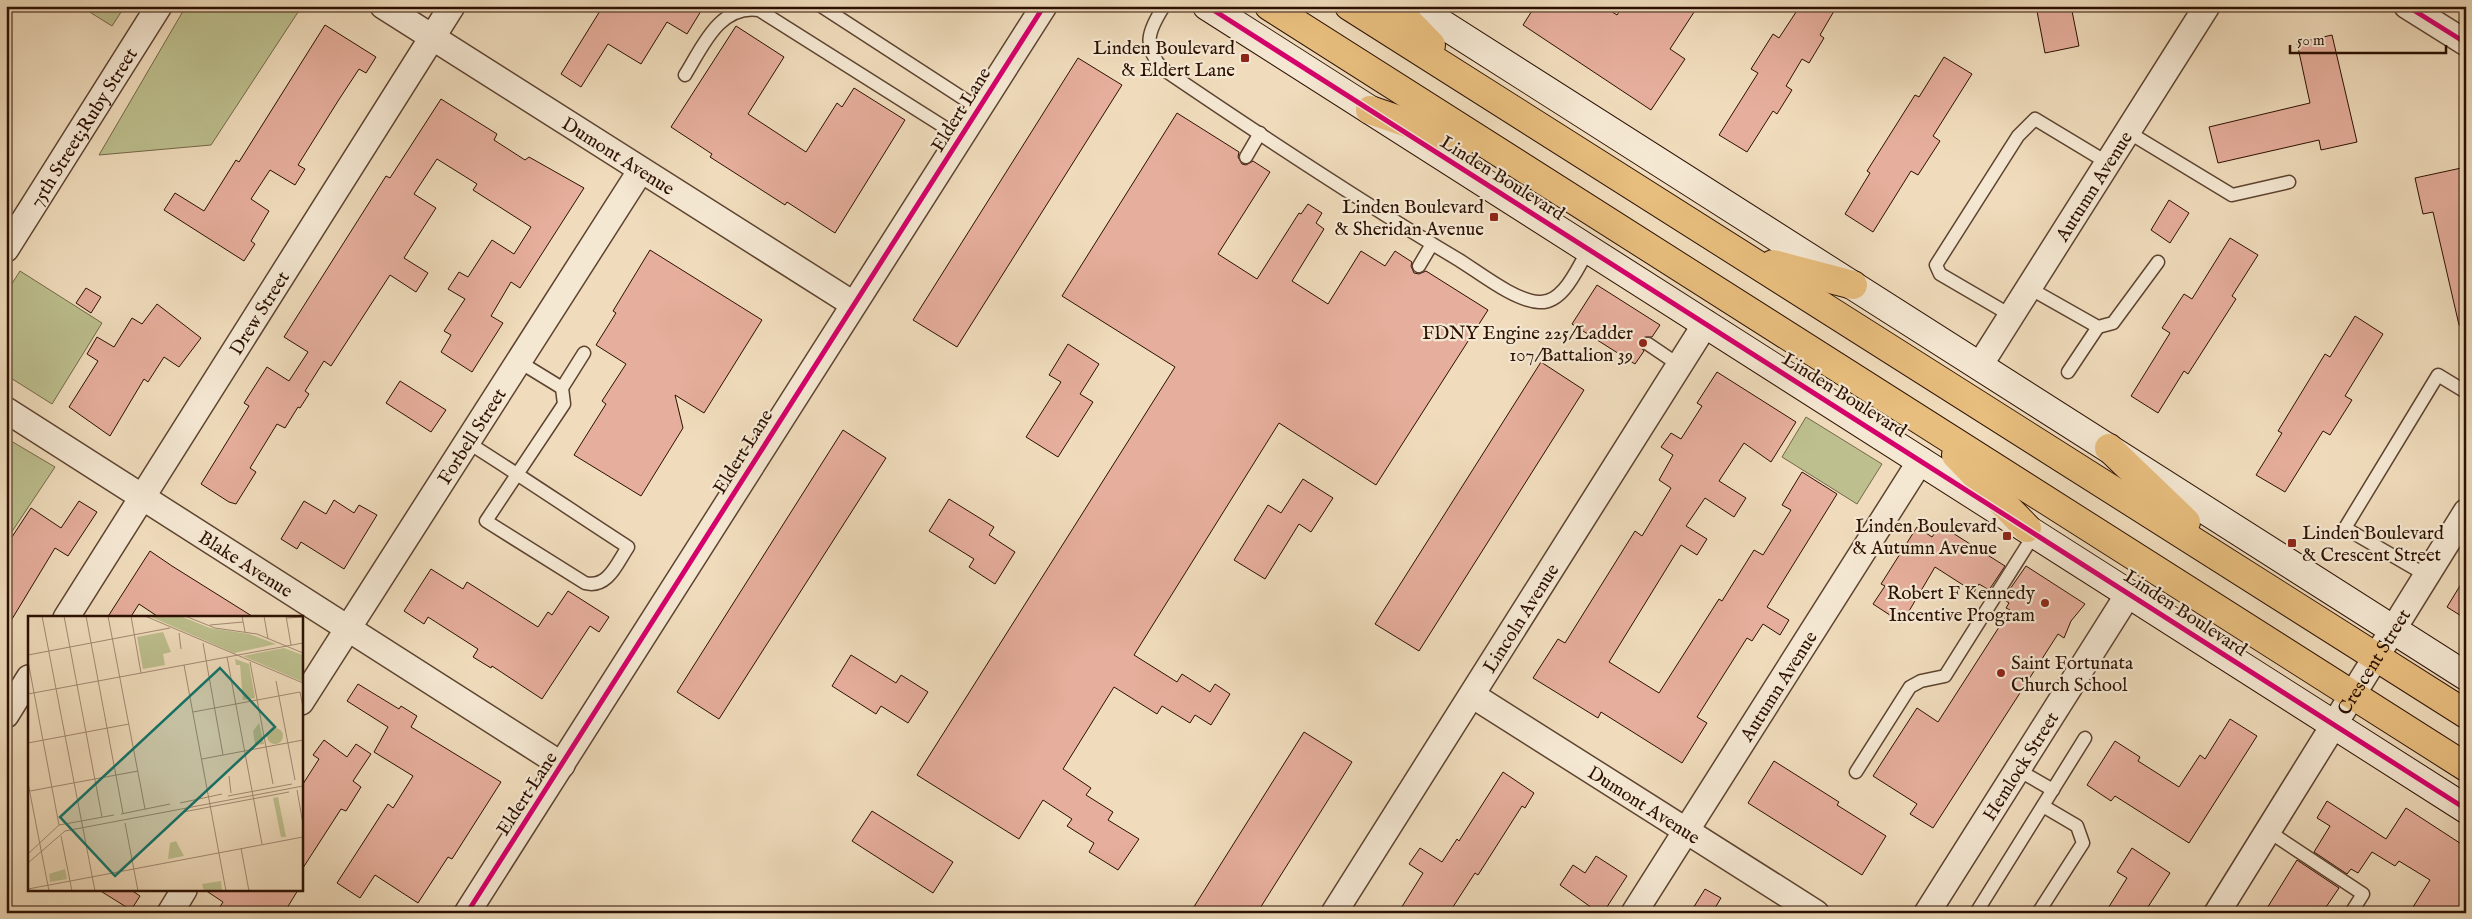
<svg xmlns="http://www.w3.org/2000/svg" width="2472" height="919" font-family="'IM FELL English',serif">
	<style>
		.green { fill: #bdbf8e; stroke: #746848 }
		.building { fill: #e6ae9c; stroke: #2c1002 }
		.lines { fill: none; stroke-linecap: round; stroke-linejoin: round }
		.lane-casing { stroke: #5d4330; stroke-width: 15 }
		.street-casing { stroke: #5d4330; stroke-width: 28 }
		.secondary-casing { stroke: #2c1002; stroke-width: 30 }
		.highway-casing { stroke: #2c1002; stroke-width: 30 }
		.lane { stroke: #f5e8d3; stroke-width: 12 }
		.street { stroke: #f5e8d3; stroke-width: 25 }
		.secondary { stroke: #f5e8d3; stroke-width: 28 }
		.highway { stroke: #e8be7e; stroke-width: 28 }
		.cycleway-casing { stroke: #f5e8d3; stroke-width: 8 }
		.cycleway { stroke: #d6006c; stroke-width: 5 }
		.poi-dot { fill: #8f2418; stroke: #f5e8d3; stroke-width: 2 }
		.labels { text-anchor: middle; stroke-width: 4.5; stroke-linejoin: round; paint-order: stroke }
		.poi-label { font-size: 19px; fill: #2c1002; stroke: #f5e8d3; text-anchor: end }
		.street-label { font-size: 19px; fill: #2c1002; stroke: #f5e8d3 }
		.inset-road { fill: none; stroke: #a28a72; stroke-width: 1 }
		.view { fill: #0f766e; fill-opacity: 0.15; stroke: #0f766e; stroke-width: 2.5 }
		.inset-edge { fill: none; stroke: #2c1002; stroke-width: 2.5 }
	</style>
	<rect width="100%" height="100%" fill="#f0dcbc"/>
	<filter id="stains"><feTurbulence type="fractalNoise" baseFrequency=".004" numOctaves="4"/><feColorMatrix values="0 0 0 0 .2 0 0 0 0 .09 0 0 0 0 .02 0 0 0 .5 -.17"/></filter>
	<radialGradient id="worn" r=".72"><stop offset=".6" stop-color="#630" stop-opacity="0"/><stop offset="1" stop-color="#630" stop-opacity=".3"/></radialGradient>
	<!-- green -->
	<g class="green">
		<polygon points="80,6 125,6 112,26"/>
		<polygon points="186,6 302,6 211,145 99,155"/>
		<polygon points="20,271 102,323 52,404 6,375 6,293"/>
		<polygon points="1806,417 1882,464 1857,504 1782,457"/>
		<polygon points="6,438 55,467 11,533 6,530"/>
	</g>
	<!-- building -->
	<g class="building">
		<polygon points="603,6 704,6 687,34 667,22 641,64 608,44 581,87 561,74"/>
		<polygon points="1535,6 1603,6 1617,15 1623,6 1698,6 1670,49 1685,59 1651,110 1523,25"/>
		<polygon points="1800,6 1837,6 1820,35 1824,38 1809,63 1802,59 1786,86 1792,90 1777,114 1773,111 1747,152 1719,135 1758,73 1751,69 1773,34 1779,38"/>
		<polygon points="2036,6 2071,6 2079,46 2045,53"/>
		<polygon points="325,25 376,57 366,73 359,69 338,101 298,165 305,169 295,185 270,170 251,199 269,211 251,241 255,244 244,261 164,210 175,193 204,211 236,160 239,162"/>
		<polygon points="736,26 784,57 748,114 806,152 837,103 842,107 854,88 905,120 835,233 787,202 785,205 710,157 712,154 671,127"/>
		<polygon points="2332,35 2357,142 2321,150 2319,140 2218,163 2209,127 2310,103 2297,43"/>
		<polygon points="1944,57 1972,74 1933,136 1940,141 1918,175 1911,171 1873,232 1845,214 1870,173 1867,171 1915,95 1919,97"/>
		<polygon points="1078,58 1122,85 957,347 913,320"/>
		<polygon points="441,99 497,134 494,140 525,160 529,157 584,188 520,288 511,282 491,316 503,323 472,372 441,352 451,335 444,331 465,299 448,289 459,272 468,277 492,240 514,254 531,227 473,190 477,184 437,159 414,194 436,208 404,258 428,273 416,292 390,275 331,366 324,361 305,391 309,394 300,408 298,407 285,428 277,424 250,468 256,472 236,504 229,502 201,484 249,406 244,403 267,367 289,381 308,352 284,337 386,176 390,178"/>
		<polygon points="1177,113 1239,152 1238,157 1242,164 1246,165 1253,161 1270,172 1218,254 1257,279 1299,213 1301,214 1308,204 1322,213 1316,223 1324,229 1292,281 1328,304 1361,251 1385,266 1395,251 1412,262 1411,266 1414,273 1419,274 1426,271 1488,310 1376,485 1279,423 1134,655 1177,682 1182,674 1210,692 1215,684 1230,694 1211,725 1195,715 1190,723 1162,706 1157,714 1114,687 1063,769 1091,788 1086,795 1113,812 1108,820 1139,839 1118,870 1089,852 1094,843 1067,826 1072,819 1043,800 1019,839 917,775 1175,367 1062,296"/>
		<polygon points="2466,167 2466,205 2461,206 2466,226 2466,324 2459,325 2433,212 2423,214 2415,178"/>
		<polygon points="2169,200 2189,213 2170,243 2151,230"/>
		<polygon points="2230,238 2258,255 2232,296 2236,299 2188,374 2184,371 2158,413 2131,396 2170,333 2162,328 2184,294 2192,299"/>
		<polygon points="650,250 762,320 704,413 675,395 683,428 641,496 574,455 606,404 602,401 626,364 596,345 616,313 613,311"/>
		<polygon points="1597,285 1660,325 1652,337 1645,337 1641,340 1641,347 1644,351 1635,364 1572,324"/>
		<polygon points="86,288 101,297 91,313 76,303"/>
		<polygon points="157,304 201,338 179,367 164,357 148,382 144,379 110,436 69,407 98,361 87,354 97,337 114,347 132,318 142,324"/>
		<polygon points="2355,316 2383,334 2345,396 2352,400 2330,435 2323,431 2285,492 2256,475 2282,433 2278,431 2325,354 2330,357"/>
		<polygon points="1068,344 1099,364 1080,394 1093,402 1058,457 1026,437 1061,382 1049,375"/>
		<polygon points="1541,362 1584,390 1419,651 1375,624"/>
		<polygon points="1717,372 1796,422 1771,462 1744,443 1719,481 1746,498 1734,517 1705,498 1686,526 1707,539 1697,555 1681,545 1609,662 1659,693 1719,599 1722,601 1754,550 1763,555 1791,510 1782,505 1802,472 1837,494 1767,607 1789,620 1780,635 1763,624 1752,641 1747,638 1697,717 1707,723 1682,763 1601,712 1598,718 1533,678 1558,639 1565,643 1635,531 1642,536 1671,488 1659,480 1673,455 1661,447 1671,433 1681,439 1702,406 1697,403"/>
		<polygon points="400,381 446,410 431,432 386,403"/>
		<polygon points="843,430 886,458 719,719 677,692"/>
		<polygon points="1303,479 1333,498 1311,532 1299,524 1265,579 1234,560 1268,505 1281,513"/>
		<polygon points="949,499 994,527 989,535 1015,552 995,584 969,567 974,559 929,531"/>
		<polygon points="334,500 354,513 359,505 377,515 344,569 301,542 297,549 281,539 304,501 326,514"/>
		<polygon points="79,501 97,512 68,556 55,548 6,629 6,546 31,508 61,528"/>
		<polygon points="1940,525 2005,566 1989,590 1979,584 1974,592 1935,567 1902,623 1873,604 1885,586 1881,584 1917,527 1932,537"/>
		<polygon points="150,551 172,566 255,618 160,618 139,604 130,618 107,618"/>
		<polygon points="2026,566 2085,604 2071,621 2064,638 2058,634 1933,828 1910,814 1917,804 1873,776 1917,708 1938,722 2010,610 2006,608 2009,603 2003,599"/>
		<polygon points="431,569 463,589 467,582 538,627 548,612 552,615 568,591 609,617 599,632 590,626 542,699 492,666 491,668 473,657 478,649 428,617 424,624 404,611"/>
		<polygon points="2466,576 2466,619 2447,607"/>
		<polygon points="851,655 896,683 901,675 928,692 908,723 881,706 876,714 832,686"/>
		<polygon points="358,684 399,709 401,706 417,716 411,727 501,782 452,859 448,857 418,903 375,875 360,898 337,883 388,804 393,808 413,776 374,752 388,727 347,701"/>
		<polygon points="2230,719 2257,736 2189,843 2115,796 2111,801 2087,785 2115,741 2140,757 2138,761 2179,787 2200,755 2205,759"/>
		<polygon points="1304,732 1352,762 1257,913 1190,913"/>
		<polygon points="324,740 347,757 356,744 371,754 353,781 361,787 346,811 341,809 301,871 301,787 319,759 313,755"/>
		<polygon points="1774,761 1839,802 1837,805 1886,836 1862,875 1748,803"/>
		<polygon points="1503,772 1534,793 1525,808 1522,806 1478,875 1475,873 1449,913 1398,913 1423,873 1409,864 1420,848 1442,862 1457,839 1459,841"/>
		<polygon points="2327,801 2386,839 2406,808 2466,847 2466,901 2458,913 2423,913 2413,907 2430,880 2399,861 2395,866 2372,852 2358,873 2351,869 2347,874 2314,852 2330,826 2317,818"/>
		<polygon points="872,811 953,862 933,893 852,841"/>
		<polygon points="2132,848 2170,873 2144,913 2105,913 2127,878 2117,872"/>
		<polygon points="1596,856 1627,876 1603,913 1599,913 1560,885 1573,865 1585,873"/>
		<polygon points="2297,860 2339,888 2322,913 2264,913"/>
		<polygon points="1705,889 1721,898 1712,913 1690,913"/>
		<polygon points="99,890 131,890 140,896 131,910"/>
		<polygon points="205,890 298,890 284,913 216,913 223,902"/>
	</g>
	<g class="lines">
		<defs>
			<g id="lane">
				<polyline points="821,6 978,108"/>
				<path d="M1164 6C1148 31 1142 46 1163 69 1260 135 1358 200 1459 260 1480 273 1515 301 1539 302 1564 304 1578 266 1589 249"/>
				<path d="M685 75C702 48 719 4 759 10L960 137"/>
				<polyline points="2128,132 2232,195 2289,182"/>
				<polyline points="1246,157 1260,133"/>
				<polyline points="1419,266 1432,244"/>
				<polyline points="2029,288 2098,327 2113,323 2158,262"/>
				<polyline points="2012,316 1940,274 1936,265 2018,136 2035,119 2108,163"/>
				<polyline points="1648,344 1679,365"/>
				<polyline points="518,361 562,388"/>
				<polyline points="2068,372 2098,327"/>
				<path d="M467 442C521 476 574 512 628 547 617 563 608 589 585 583L486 521 564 404 562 388 584 353"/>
				<polyline points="2426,575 2345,528 2438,375 2466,392"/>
				<polyline points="2018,770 2053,790"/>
				<polyline points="1856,772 1910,687 1921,681 1945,676 2035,533"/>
				<polyline points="2268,831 2363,894 2351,913"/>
				<polyline points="1976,913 2085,738"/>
				<polyline points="2038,913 2083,843 2077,826 2043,806"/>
			</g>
			<g id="street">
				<path id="s1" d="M383 6 853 304"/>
				<polyline points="2407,6 2466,43"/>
				<path id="s2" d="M6 249 159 6"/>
				<path id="s3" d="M1980 365 2207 6"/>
				<path id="s4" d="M6 410 562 765"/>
				<path id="s5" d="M66 618 452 6"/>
				<path id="s6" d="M1472 695 1816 913"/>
				<path id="s7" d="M301 702 641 170"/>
				<polyline points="6,715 29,678"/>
				<polyline points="170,913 184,890"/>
				<polyline points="467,913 1044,6"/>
				<path id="s8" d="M1334 913 1706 323"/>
				<path id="s9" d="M1634 913 1921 460"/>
				<path id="s10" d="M1927 913 2129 593"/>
				<path id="s11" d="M2217 913 2466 512"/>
			</g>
			<g id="secondary">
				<polyline points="1207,6 2466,809"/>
				<polyline points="1414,6 2466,676"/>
			</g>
			<g id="highway">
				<polyline points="1269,6 2466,767"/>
				<polyline points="1349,6 2466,714"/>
				<polyline points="1393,6 1431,45"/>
				<polyline points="1370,110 1463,142"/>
				<polyline points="1773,264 1853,285"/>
				<polyline points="2109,448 2186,522"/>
				<polyline points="1956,455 2027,528"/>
			</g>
		</defs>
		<!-- lane casing -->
		<use href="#lane" class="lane-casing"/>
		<!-- street casing -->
		<use href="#street" class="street-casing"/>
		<!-- secondary casing -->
		<use href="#secondary" class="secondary-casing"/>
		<!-- highway casing -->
		<use href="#highway" class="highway-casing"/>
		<!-- lane -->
		<use href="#lane" class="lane"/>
		<!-- street -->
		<use href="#street" class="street"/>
		<!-- secondary -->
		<use href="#secondary" class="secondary"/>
		<!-- highway -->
		<use href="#highway" class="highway"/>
		<defs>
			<g id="cycleway">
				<polyline points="1207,6 2466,809"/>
				<polyline points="2407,6 2466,43"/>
				<polyline points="467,913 1044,6"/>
			</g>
		</defs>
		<!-- cycleway casing -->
		<use href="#cycleway" class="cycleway-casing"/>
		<!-- cycleway -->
		<use href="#cycleway" class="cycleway"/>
	</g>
	<!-- markers -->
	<g class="poi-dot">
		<rect x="1240" y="53" width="10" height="10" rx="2.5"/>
		<rect x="1489" y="212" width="10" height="10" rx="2.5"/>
		<circle cx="1643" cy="343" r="5"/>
		<rect x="2002" y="531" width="10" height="10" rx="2.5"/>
		<rect x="2287" y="538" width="10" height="10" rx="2.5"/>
		<circle cx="2045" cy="603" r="5"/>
		<circle cx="2001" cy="673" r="5"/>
	</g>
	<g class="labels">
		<!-- poi labels -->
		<g class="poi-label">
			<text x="1235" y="54">Linden Boulevard<tspan x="1235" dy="22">&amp; Eldert Lane</tspan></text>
			<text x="1484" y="213">Linden Boulevard<tspan x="1484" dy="22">&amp; Sheridan Avenue</tspan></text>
			<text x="1633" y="339">FDNY Engine 225/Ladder<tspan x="1633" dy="22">107/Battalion 39</tspan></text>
			<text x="1997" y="532">Linden Boulevard<tspan x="1997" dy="22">&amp; Autumn Avenue</tspan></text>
			<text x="2302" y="539" text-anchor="start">Linden Boulevard<tspan x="2302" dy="22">&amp; Crescent Street</tspan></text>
			<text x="2035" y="599">Robert F Kennedy<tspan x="2035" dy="22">Incentive Program</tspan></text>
			<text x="2011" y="669" text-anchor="start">Saint Fortunata<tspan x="2011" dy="22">Church School</tspan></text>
		</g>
		<!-- street labels -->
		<g class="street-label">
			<text transform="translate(960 109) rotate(-58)" y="7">Eldert Lane</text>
			<text dy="7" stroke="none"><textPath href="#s2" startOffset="144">75th Street;Ruby Street</textPath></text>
			<text dy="7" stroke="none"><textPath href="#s1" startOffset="279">Dumont Avenue</textPath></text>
			<text transform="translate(1503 177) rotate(32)" y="7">Linden Boulevard</text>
			<text dy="7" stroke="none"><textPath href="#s3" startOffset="212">Autumn Avenue</textPath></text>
			<text dy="7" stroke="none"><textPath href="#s5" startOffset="361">Drew Street</textPath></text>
			<text transform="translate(1845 394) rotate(32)" y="7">Linden Boulevard</text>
			<text dy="7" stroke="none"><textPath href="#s7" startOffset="316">Forbell Street</textPath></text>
			<text transform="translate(742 451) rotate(-58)" y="7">Eldert Lane</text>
			<text dy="7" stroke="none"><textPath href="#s4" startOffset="285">Blake Avenue</textPath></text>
			<text transform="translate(2186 612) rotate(33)" y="7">Linden Boulevard</text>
			<text dy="7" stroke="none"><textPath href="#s8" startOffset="349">Lincoln Avenue</textPath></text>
			<text dy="7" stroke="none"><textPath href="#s11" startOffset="296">Crescent Street</textPath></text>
			<text dy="7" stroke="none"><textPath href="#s9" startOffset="269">Autumn Avenue</textPath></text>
			<text dy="7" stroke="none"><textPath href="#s10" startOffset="174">Hemlock Street</textPath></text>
			<text transform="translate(526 793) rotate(-57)" y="7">Eldert Lane</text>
			<text dy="7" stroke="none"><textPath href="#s6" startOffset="204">Dumont Avenue</textPath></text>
		</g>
	</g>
	<!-- overview -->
	<g transform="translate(28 616)">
		<rect width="275" height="275" fill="#f0dcbc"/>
		<path d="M121 0H152L182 12 221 18 248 28 206 37ZM135 16 143 36 135 38 137 49 115 53 109 21ZM256 32 275 39V66L215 40ZM207 43 221 48 227 82 215 84 212 49H208ZM231 107 236 128 227 129 225 115ZM239 120a8 8 0 1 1 16 0a8 8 0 1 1-16 0ZM250 181 258 221H253L245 182ZM148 225 156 240 140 243 142 227ZM37 253 39 263 22 266 21 258ZM193 265 194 275H176L174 268Z" fill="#bdbf8e"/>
		<path class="inset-road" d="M14 0 67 275M36 0 74 201M58 0 95 197M80 0 117 193M103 0 113 57M117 0 275 67M157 0 187 12 229 18 275 37M214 0 217 16M236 0 240 23M258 0 263 29M258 2 275 1M182 9 215 6M151 17 153 33M175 27 195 139M0 39 142 12M199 41 234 228M0 45 31 209M222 46 245 168M156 49 198 275M248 65 267 164M0 78 275 27M165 96 272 76 275 91M0 127 101 108M174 143 275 124M201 160 203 177M0 167 21 275M269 174 275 208M2 175 110 155M200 180 264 168M152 187 194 178M155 196 261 176M93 198 142 188M97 207 110 275M33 220 44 275M213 232 221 275M0 238 31 209 86 199M0 247 37 215 275 170M0 273 275 221"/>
		<path class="view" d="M192 52 247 111 87 260 32 201Z"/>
		<rect width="275" height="275" class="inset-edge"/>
	</g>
	<!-- margin -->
	<rect width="2472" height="919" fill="none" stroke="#f0dcbc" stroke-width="25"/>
	<rect x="8" y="8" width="2457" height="904" fill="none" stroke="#2c1002" stroke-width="2.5"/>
	<rect x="12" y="12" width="2447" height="894" fill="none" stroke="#2c1002"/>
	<!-- scale -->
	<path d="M2290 45v8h156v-8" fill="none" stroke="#2c1002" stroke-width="2.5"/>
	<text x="2297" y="45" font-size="15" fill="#2c1002" stroke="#f5e8d3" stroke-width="4" paint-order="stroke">50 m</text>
	<rect width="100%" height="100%" filter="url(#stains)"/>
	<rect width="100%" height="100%" fill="url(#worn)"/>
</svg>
